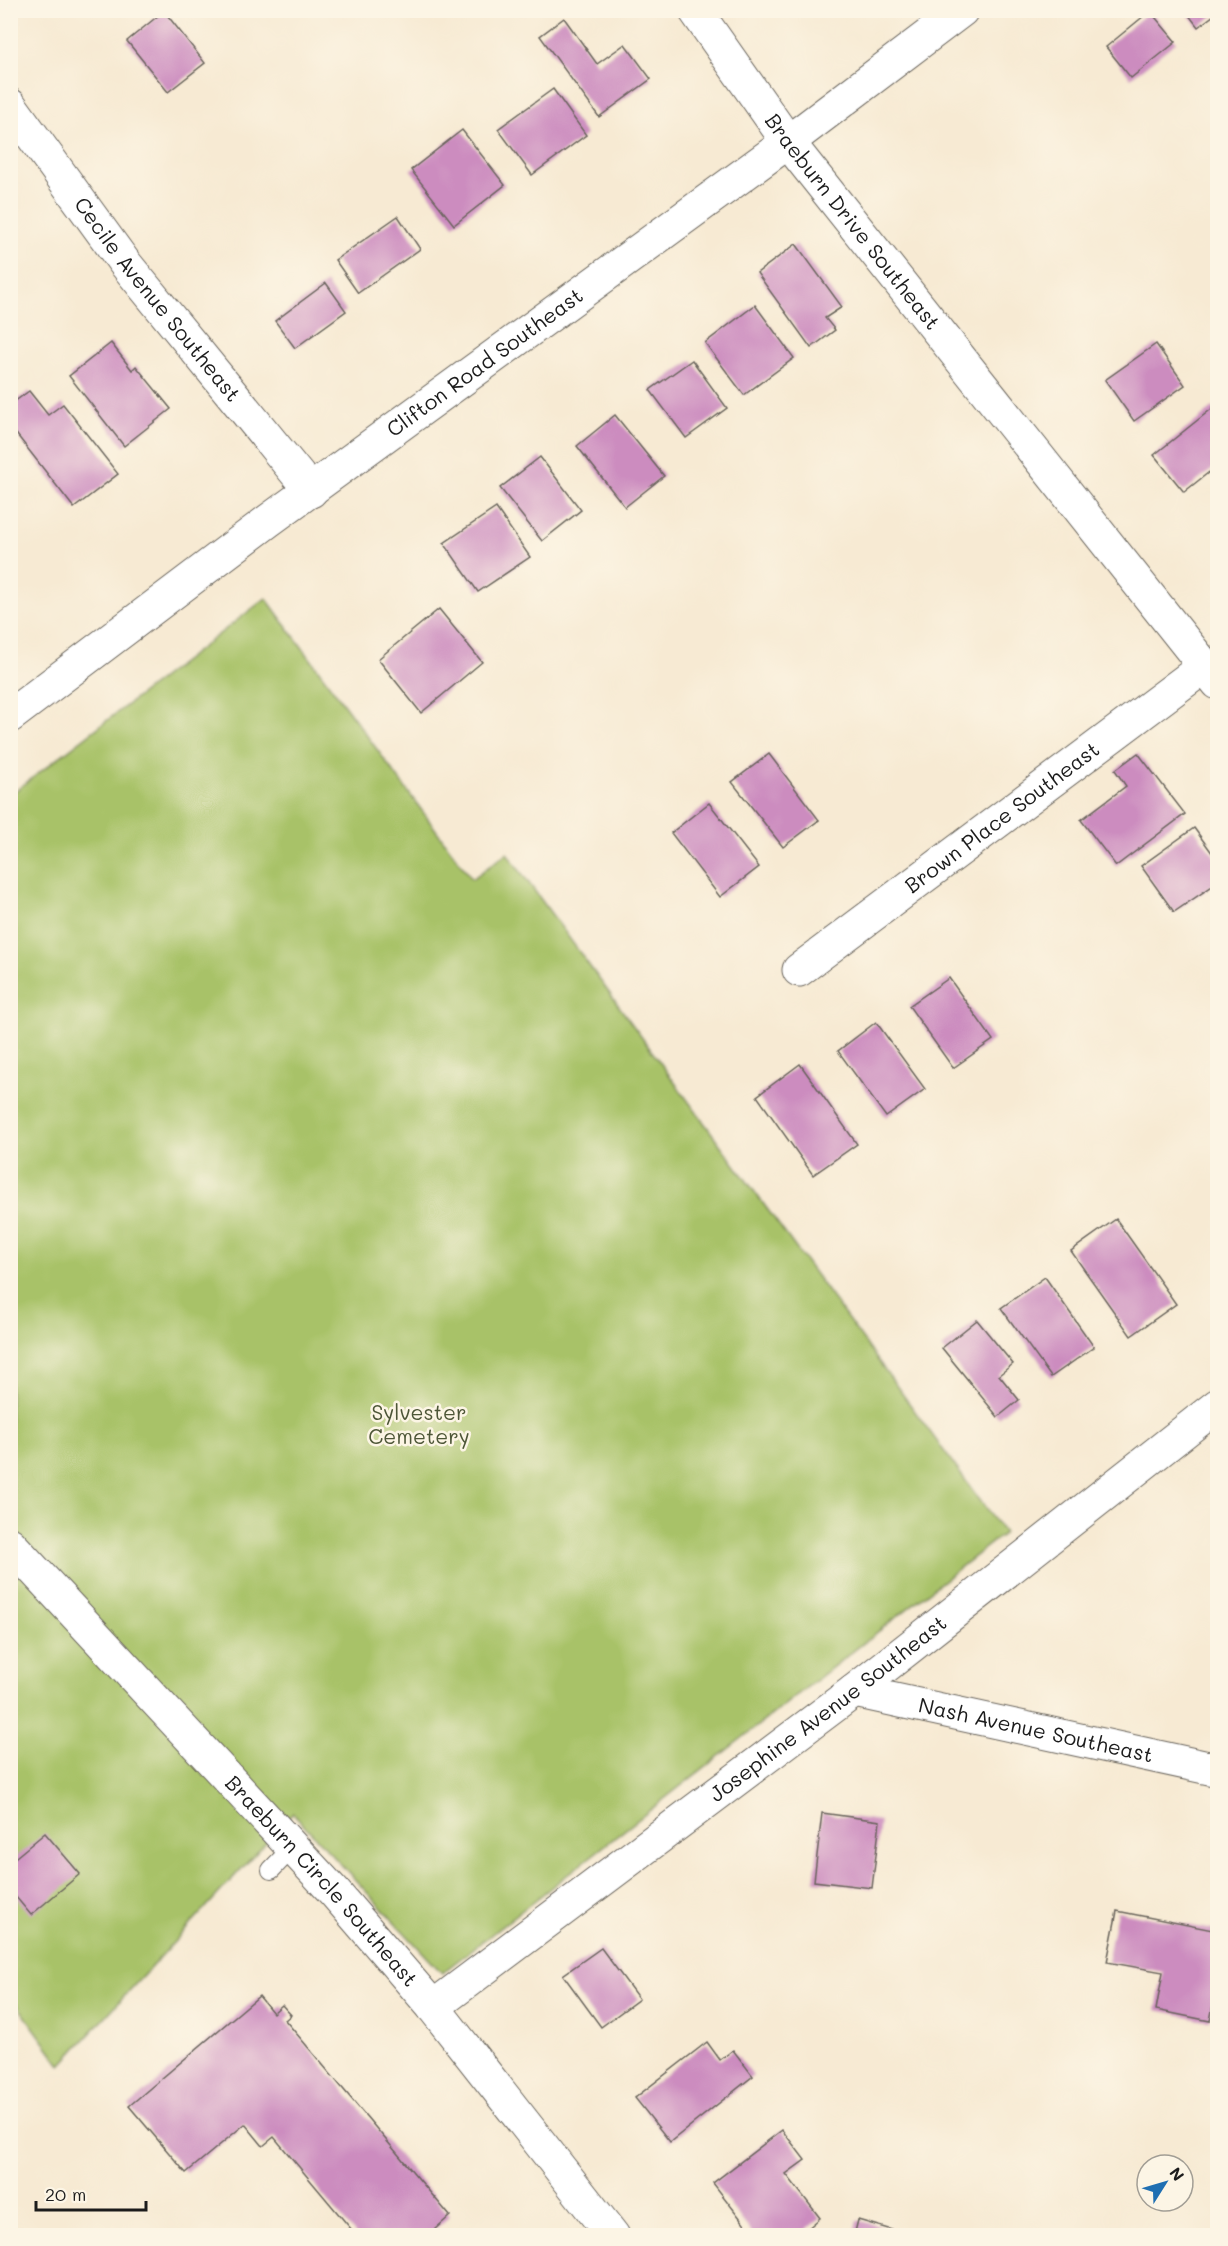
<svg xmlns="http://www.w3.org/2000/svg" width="1228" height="2246" font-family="Mali,sans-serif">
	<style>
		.green { fill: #a8c268; stroke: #626f42; stroke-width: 1.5 }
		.building { fill: #cc8cbf }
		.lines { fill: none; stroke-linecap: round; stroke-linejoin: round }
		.lane-casing { stroke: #69645c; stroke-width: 20 }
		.street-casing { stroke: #69645c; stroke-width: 35 }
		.lane { stroke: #fff; stroke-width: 18 }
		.street { stroke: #fff; stroke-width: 33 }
		.labels { text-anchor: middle; stroke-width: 5; stroke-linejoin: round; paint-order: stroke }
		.street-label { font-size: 21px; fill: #1c1c1c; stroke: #fcf5e5 }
		.park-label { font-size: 21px; fill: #4d5637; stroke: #fcf5e5 }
	</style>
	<rect width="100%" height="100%" fill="#fcf5e5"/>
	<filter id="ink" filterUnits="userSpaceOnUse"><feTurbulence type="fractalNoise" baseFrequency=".0167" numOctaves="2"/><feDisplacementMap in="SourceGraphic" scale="12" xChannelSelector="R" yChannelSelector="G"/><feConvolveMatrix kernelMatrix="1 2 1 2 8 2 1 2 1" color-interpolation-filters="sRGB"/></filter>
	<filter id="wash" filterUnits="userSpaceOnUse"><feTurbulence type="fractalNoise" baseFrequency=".008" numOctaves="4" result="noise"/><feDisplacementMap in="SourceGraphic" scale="24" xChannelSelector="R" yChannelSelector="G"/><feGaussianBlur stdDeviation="1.35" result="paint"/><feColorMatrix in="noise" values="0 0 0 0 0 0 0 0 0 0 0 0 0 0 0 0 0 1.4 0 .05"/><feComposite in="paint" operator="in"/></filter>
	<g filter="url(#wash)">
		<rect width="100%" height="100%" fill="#f7ead3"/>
		<!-- green -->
		<polygon class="green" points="266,598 472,879 507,853 1004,1533 442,1973 293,1813 61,2065 10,1995 10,795"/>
		<g id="blocks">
			<!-- building -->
			<g class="building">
				<polygon points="1185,10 1218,10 1218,12 1198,27"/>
				<polygon points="164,11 205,63 168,92 127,41"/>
				<polygon points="1150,11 1176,42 1131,78 1106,47"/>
				<polygon points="564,18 597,64 625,44 651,79 599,117 540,36"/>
				<polygon points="553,89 586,135 532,175 498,129"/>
				<polygon points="462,130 505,185 454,225 411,170"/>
				<polygon points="398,216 420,249 358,293 335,260"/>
				<polygon points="796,244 842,307 825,318 835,330 811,348 757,273"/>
				<polygon points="326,283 346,311 295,348 275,321"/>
				<polygon points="755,305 794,358 744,395 705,343"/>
				<polygon points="111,343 132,370 136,366 171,409 124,446 69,376"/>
				<polygon points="1156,344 1185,385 1134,421 1105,380"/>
				<polygon points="692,360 727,408 686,438 650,390"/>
				<polygon points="29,391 48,415 63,404 118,474 74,508 10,426 10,405"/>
				<polygon points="1214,407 1218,412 1218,465 1184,492 1154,455"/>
				<polygon points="615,415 664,476 625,507 577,446"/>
				<polygon points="540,457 581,510 542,541 500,488"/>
				<polygon points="496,508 530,557 478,592 444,543"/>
				<polygon points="439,609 482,662 421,713 378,659"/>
				<polygon points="1138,753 1185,814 1116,866 1081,820 1126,786 1115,770"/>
				<polygon points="769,754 819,820 783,847 732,782"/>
				<polygon points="709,803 759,867 720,897 671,833"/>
				<polygon points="1194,828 1218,861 1218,882 1174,912 1141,866"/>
				<polygon points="949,978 993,1040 953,1068 909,1006"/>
				<polygon points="876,1022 925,1089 886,1117 838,1051"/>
				<polygon points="800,1064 857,1144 813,1175 757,1096"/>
				<polygon points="1116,1219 1176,1304 1131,1336 1071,1251"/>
				<polygon points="1045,1277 1094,1347 1051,1377 1001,1308"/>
				<polygon points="977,1320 1013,1364 999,1375 1019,1400 998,1417 942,1348"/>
				<polygon points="822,1813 880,1821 872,1888 814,1881"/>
				<polygon points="45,1833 80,1874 31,1915 10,1890 10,1862"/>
				<polygon points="1117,1911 1218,1931 1218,1979 1210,2021 1156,2010 1163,1972 1107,1962"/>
				<polygon points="601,1948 639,1999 601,2027 563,1975"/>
				<polygon points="259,1996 273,2013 282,2005 291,2015 285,2020 450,2216 427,2236 357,2236 274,2137 263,2146 245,2124 186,2173 129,2106"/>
				<polygon points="707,2042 720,2060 733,2050 753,2076 670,2142 635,2098"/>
				<polygon points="782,2130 805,2160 786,2174 820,2218 799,2236 754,2236 713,2183"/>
				<polygon points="858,2220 892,2230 891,2236 854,2236"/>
			</g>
		</g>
	</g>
	<g filter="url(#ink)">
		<use href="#blocks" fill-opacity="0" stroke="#69645c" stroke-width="1.5"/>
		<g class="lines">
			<defs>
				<polyline id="lane" points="271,1870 293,1847"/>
				<g id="street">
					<path id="s1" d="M695 10 788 142 1218 683"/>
					<path id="s2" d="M10 105 124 262 311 491"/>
					<path id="s3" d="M10 716 268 521 788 142 962 10"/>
					<path id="s4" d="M799 970 1205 666"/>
					<path id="s5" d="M10 1544 335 1893 433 2007 613 2236"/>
					<path id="s6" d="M854 1691 1218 1770"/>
					<path id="s7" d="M433 2007 854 1691 1218 1405"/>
				</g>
			</defs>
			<!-- lane casing -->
			<use href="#lane" class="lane-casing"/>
			<!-- street casing -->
			<use href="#street" class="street-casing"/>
			<!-- lane -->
			<use href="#lane" class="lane"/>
			<!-- street -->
			<use href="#street" class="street"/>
		</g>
	</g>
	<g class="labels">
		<!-- street labels -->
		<g class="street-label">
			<text dy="7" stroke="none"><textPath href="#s1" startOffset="264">Braeburn Drive Southeast</textPath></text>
			<text dy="7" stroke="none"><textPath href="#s2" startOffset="244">Cecile Avenue Southeast</textPath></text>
			<text dy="7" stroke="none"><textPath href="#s3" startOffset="592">Clifton Road Southeast</textPath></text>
			<text dy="7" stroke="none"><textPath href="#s4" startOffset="254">Brown Place Southeast</textPath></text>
			<text dy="7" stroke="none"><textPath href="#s7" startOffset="495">Josephine Avenue Southeast</textPath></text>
			<text dy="7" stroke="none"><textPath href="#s6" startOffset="186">Nash Avenue Southeast</textPath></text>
			<text dy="7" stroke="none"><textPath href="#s5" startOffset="459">Braeburn Circle Southeast</textPath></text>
		</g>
		<!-- park labels -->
		<g class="park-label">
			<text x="419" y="1420">Sylvester<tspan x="419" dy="24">Cemetery</tspan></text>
		</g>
	</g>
	<!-- margin -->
	<rect width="1228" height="2246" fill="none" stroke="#fcf5e5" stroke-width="36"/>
	<!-- north arrow -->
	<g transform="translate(1165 2183) rotate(53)"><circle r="28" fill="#fcf5e5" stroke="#a29e95" stroke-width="1.5"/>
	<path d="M0-4.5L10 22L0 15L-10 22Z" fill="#1f6fb2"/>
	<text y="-9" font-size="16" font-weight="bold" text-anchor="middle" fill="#1c1c1c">N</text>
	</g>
	<!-- scale -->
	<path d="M36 2201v9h110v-9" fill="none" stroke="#1c1c1c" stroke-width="3"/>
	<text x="45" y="2201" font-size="18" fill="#1c1c1c" stroke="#fcf5e5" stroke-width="4.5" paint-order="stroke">20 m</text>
</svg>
